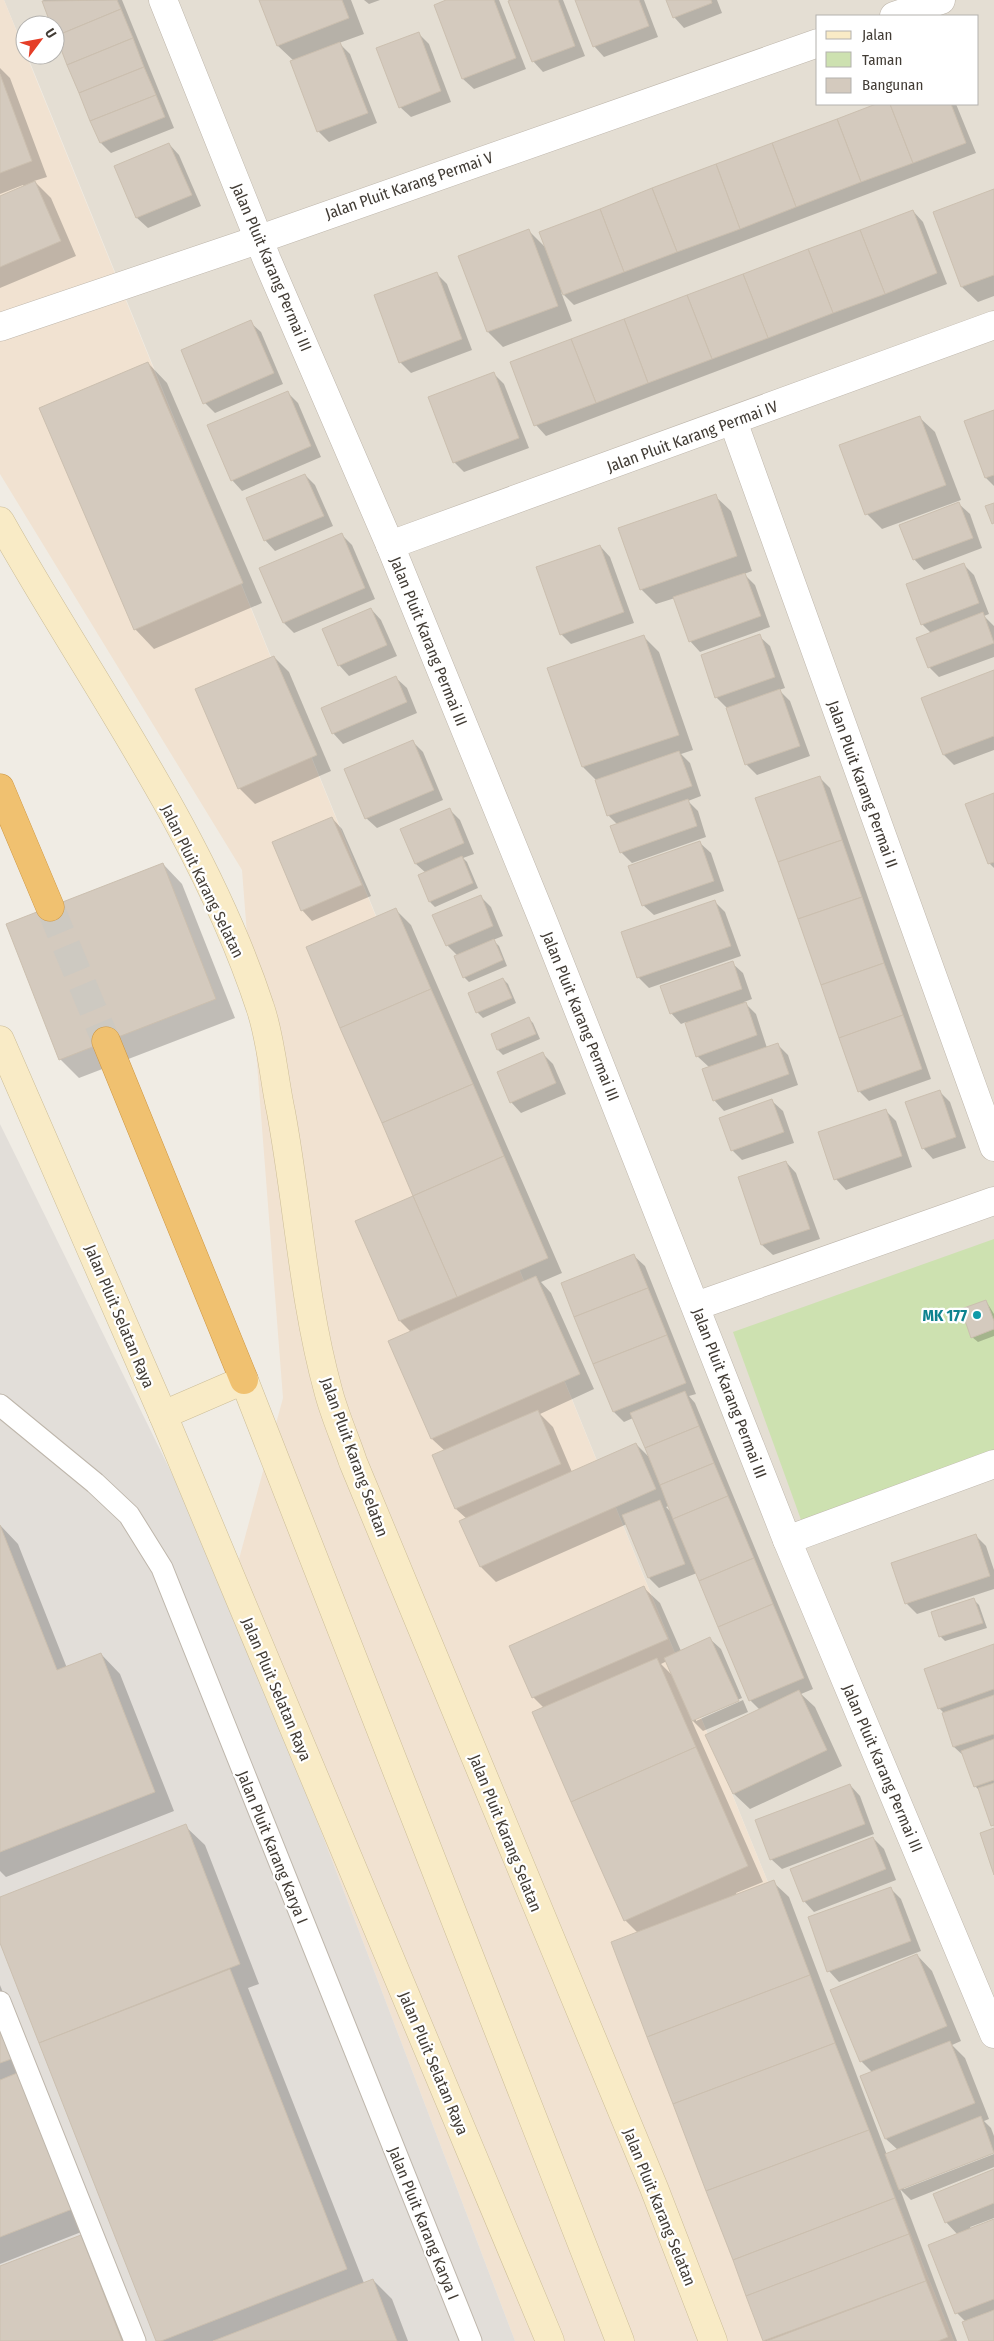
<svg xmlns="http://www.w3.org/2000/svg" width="994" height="2341" font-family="'Fira Sans Condensed',sans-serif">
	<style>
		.residential { fill: #e4ded3; fill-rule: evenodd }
		.commercial { fill: #f1e2d1 }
		.industrial { fill: #e2ded9 }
		.green { fill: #cde1b0 }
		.shadow { fill: #0003; fill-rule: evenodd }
		.building { fill: #d4cabe; stroke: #cbbfaf }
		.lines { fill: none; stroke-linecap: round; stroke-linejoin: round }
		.highway-tunnel { stroke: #cdc9c1; stroke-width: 28; stroke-dasharray: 28 14; stroke-linecap: butt }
		.lane-casing { stroke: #beb6ab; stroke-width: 23 }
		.street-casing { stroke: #beb6ab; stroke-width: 29 }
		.secondary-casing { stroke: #ccbd97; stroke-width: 29 }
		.highway-casing { stroke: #cd9641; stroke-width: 29 }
		.lane { stroke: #fff; stroke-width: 21 }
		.street { stroke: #fff; stroke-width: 28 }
		.secondary { stroke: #f9ebc6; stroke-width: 28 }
		.highway { stroke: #f0c170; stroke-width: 28 }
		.culture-dot { fill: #0f9aa8; stroke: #fff; stroke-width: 2 }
		.labels { text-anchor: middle; stroke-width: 4.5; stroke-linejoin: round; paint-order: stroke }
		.street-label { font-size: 16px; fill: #423c35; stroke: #fff }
		.culture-label { font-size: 16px; font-weight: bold; fill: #0d838f; stroke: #fff; text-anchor: end }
	</style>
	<rect width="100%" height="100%" fill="#f0ece4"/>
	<!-- residential -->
	<path class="residential" d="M4 0H994V2341H954L27 55H55V25H25V51ZM818 16H978V104H818Z"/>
	<!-- commercial -->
	<polygon class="commercial" points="0,0 4,0 954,2341 515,2341 230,1592 283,1398 242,870 0,474"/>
	<!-- industrial -->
	<polygon class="industrial" points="0,1124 230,1592 515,2341 0,2341"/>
	<!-- green -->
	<polygon class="green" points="994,1239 994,1472 808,1539 733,1332"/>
	<!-- shadow -->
	<g class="shadow">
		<polygon points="43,0 122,0 174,128 111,153 101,143 55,30 55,25 53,25"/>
		<polygon points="261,0 351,0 364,34 339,43 350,54 377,123 329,142 318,131 294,61 278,46"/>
		<polygon points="364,0 380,0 369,4"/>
		<polygon points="450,0 499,0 526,69 474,89 463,79 435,6"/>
		<polygon points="515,0 563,0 585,56 543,72 533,61"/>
		<polygon points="576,0 644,0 658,37 604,57 594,46"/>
		<polygon points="667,0 717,0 722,13 684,28 674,17"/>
		<polygon points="418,33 429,44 451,102 411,117 400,107"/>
		<polygon points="0,68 10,78 47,177 34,181 51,198 76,256 0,288 0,198 24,187 23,185 0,194"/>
		<polygon points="880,104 956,104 976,153 574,305 561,292 572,321 503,347 488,332 459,256 528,230 546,248 540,233"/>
		<polygon points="169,144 179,155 201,206 148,228 137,218 116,167"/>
		<polygon points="994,190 994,296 978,302 962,287"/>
		<polygon points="913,211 923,222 947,284 546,436 536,425"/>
		<polygon points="436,273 447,284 472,350 411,373 400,362"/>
		<polygon points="250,322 261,332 283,384 215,413 205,403"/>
		<polygon points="148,363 167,383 262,603 154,649 135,629"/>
		<polygon points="494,374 504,384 529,448 464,472 454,462"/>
		<polygon points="287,392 298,403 321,457 242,491 232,480"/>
		<polygon points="994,411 994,486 986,478 965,422"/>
		<polygon points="919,417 935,432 961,500 882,529 867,514"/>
		<polygon points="305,475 315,485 333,526 275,551 265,540"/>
		<polygon points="715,496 731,511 752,571 744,574 755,585 770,627 700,652 690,641 675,598 656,604 641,589"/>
		<polygon points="959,504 970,514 982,548 924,570 914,559"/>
		<polygon points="342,535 352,545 375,599 294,633 284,623"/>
		<polygon points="600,546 610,557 634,623 571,644 561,634"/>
		<polygon points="963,564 974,575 989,614 984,616 994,626 994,657 939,677 929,667 931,633 922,624"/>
		<polygon points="371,609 381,620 397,656 349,676 339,665"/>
		<polygon points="759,636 770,646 785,688 779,690 790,701 810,756 757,775 746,764 727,708 716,697"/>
		<polygon points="644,637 659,652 693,750 681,754 690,763 701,796 688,801 698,811 706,837 632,863 621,852 618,825 608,815 596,780 583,767 549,669"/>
		<polygon points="274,657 289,672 331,771 255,804 239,788"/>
		<polygon points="994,672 994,750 954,765 944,755"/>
		<polygon points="396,678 407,688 417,713 343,744 333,733"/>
		<polygon points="413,742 423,752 443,800 377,828 366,818"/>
		<polygon points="819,777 830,788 931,1079 869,1101 859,1091"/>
		<polygon points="994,794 994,868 989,863"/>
		<polygon points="450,810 460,820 474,854 463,858 467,862 478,888 435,907 430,902 426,873 416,864 402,830"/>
		<polygon points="332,818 342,829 371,896 312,921 302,910"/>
		<polygon points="700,843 711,853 724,891 654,915 643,905"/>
		<polygon points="163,864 182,884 235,1018 79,1078 60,1059"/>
		<polygon points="480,896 491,907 503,936 493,940 499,946 507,966 469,982 464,977 458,956 447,945"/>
		<polygon points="714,901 725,912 741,956 649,988 638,977"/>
		<path d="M396 910 411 925 562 1273 541 1282 551 1293 594 1389 540 1414 553 1427 572 1472 636 1444 650 1458 633 1418 624 1422 614 1412 634 1256 645 1266 696 1394 689 1396 695 1403 813 1689 801 1694 815 1707 842 1766 750 1809 734 1794 706 1736 760 1710 750 1700 697 1573 659 1588 649 1578 627 1524 496 1582 481 1567 467 1519 456 1509 434 1456 445 1451 432 1439 389 1342 411 1332 400 1321 357 1221 415 1196ZM669 1506 673 1514 666 1507Z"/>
		<polygon points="732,963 743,973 752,999 744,1002 756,1014 767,1048 777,1044 788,1055 798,1085 724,1111 714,1100 709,1067 697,1056 686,1022 681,1024 671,1013"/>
		<polygon points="503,979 508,984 516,1003 483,1018 478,1013 469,993"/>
		<polygon points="528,1018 533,1023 540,1039 503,1055 498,1050 492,1034"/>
		<polygon points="542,1053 553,1064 566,1094 521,1113 511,1102"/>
		<polygon points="940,1092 950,1102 966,1148 933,1159 923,1148"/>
		<polygon points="772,1101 783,1111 794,1143 742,1160 732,1150"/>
		<polygon points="886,1111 896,1121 912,1167 846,1190 836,1179"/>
		<polygon points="786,1162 796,1173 820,1239 773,1255 762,1245 739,1178"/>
		<polygon points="986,1301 994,1314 994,1336 978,1342 972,1337"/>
		<polygon points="0,1525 18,1544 67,1668 101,1654 120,1674 174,1811 6,1877 0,1871"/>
		<polygon points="976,1536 986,1546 994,1570 994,1589 917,1614 906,1603"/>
		<path d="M644 1588 660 1603 681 1651 710 1639 721 1649 742 1698 696 1718V1721L743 1700 748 1712 703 1731 691 1719 763 1882 736 1893 737 1895 773 1882 789 1897 887 2155 898 2150 886 2139 862 2077 873 2073 861 2061 916 1954 932 1971 961 2041 952 2045 965 2058 989 2119 984 2121 991 2128 994 2136V2152L904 2187V2189L994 2154V2167L911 2200 900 2189 957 2341H764L613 1942 638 1933 625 1920 544 1708 534 1698 511 1646ZM667 1661 673 1676 661 1664Z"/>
		<polygon points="974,1600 979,1605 987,1628 945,1641 940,1636"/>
		<polygon points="994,1645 994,1827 981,1792 975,1786 965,1757 954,1747 944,1713 939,1708"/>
		<polygon points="850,1785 860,1796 874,1834 782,1869 771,1859"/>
		<polygon points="185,1826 205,1845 259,1984 248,1988 364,2283 373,2280 392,2299 408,2341 157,2341 0,1939 0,1898"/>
		<polygon points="873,1838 884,1849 896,1880 814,1912 804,1901"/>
		<polygon points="891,1889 901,1899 921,1951 839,1982 829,1971"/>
		<polygon points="0,1985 94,2227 0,2264"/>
		<polygon points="994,2171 994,2218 970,2227 971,2229 994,2220 994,2341 970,2341 966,2322 957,2313 958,2235 946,2222"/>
		<polygon points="80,2236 100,2256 133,2341 0,2341 0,2267"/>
	</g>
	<!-- building -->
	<g class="building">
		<polygon points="117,0 121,9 56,36 55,25 51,25 42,1"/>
		<polygon points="259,0 342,0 349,18 277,46"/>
		<polygon points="446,0 494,0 516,58 462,79 434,5"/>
		<polygon points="511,0 558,0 575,46 532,62 508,1"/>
		<polygon points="575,0 639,0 649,26 593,47"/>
		<polygon points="666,0 711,0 712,3 673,18"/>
		<polygon points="121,9 133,38 67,65 56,36"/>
		<polygon points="419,32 441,91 399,108 376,48"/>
		<polygon points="133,38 144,67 79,93 67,65"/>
		<polygon points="340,42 368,113 317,132 290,61"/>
		<polygon points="144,67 156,95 90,121 79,93"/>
		<polygon points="0,74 32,161 0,173"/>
		<polygon points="156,95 165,117 100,143 90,121"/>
		<polygon points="876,104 890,104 913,163 861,182 837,119"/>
		<polygon points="890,104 951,104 966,143 913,163"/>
		<polygon points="837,119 861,182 796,207 772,143"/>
		<polygon points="169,143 192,195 136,218 114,166"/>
		<polygon points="772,143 796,207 740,229 716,164"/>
		<polygon points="716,164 740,229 677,252 652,188"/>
		<polygon points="35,181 61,241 0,267 0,196"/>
		<polygon points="652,188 677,252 624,272 600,209"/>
		<polygon points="994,189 994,275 961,287 933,212"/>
		<polygon points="600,209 624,272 563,295 539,232"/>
		<polygon points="913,210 937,273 885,294 860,230"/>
		<polygon points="529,229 558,306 487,332 458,256"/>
		<polygon points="860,230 885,294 833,313 808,249"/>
		<polygon points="808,249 833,313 768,338 743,274"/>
		<polygon points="437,272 462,339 399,363 374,295"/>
		<polygon points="743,274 768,338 712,359 687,295"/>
		<polygon points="687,295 712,359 648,383 624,319"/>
		<polygon points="624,319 648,383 596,403 571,339"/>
		<polygon points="251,320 274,373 203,404 181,350"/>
		<polygon points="571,339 596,403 534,426 510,362"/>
		<polygon points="148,362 243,583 134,630 39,408"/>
		<polygon points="494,372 519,438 453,463 428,397"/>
		<polygon points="288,391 311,446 231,481 207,425"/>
		<polygon points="994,410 994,475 985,478 964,421"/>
		<polygon points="920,416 946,485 865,515 839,445"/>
		<polygon points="305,474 324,516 264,541 246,498"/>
		<polygon points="716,494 737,556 640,590 618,528"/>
		<polygon points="959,502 973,538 913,560 899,525"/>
		<polygon points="994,503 994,523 992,524 985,506"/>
		<polygon points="342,533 365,588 283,623 259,568"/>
		<polygon points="600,545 624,612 560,635 536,567"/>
		<polygon points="964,563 979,603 921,625 906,584"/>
		<polygon points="745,573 761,616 689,642 673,597"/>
		<polygon points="371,608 387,645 338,666 322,629"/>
		<polygon points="983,612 994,643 928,668 916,638"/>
		<polygon points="760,634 775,677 715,698 701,655"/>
		<polygon points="644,635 679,735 582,767 547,668"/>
		<polygon points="274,656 317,755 238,789 195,689"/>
		<polygon points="994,670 994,736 943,755 921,698"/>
		<polygon points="396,676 407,702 332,734 321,708"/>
		<polygon points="780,689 800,746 745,765 726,708"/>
		<polygon points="413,740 434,790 365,819 344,769"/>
		<polygon points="679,751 692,786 607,816 595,780"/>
		<polygon points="820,776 842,840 778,862 755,798"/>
		<polygon points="994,793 994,862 988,864 965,804"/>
		<polygon points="688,799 697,826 620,853 610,826"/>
		<polygon points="450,808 464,843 415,864 400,829"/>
		<polygon points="332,817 362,885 301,911 272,842"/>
		<polygon points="842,840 862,897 798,919 778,862"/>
		<polygon points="700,841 714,881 642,906 628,866"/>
		<polygon points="462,856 473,883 429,902 418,875"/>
		<polygon points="163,863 216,999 59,1060 6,924"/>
		<polygon points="481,895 493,926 446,946 432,915"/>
		<polygon points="862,897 884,963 821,985 798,919"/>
		<polygon points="715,900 731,946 637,978 621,932"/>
		<polygon points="396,908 431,989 340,1028 306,947"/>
		<polygon points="494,939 503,960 463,978 454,956"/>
		<polygon points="733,961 742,989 670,1014 660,986"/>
		<polygon points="884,963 903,1015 839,1038 821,985"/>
		<polygon points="503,978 512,998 476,1013 468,993"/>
		<polygon points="431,989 473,1084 382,1123 340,1028"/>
		<polygon points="746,1002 757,1035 696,1057 685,1023"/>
		<polygon points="903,1015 922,1069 858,1092 839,1038"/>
		<polygon points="529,1017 536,1034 497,1050 491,1034"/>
		<polygon points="778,1043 789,1074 713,1101 702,1069"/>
		<polygon points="543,1052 556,1083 510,1103 497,1072"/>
		<polygon points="473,1084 504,1156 413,1196 382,1123"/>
		<polygon points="940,1090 956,1137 922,1149 905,1102"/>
		<polygon points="772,1099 784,1132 731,1151 719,1118"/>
		<polygon points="886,1109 902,1156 834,1180 818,1132"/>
		<polygon points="504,1156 548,1258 457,1297 413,1196"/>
		<polygon points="786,1161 810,1229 761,1245 738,1177"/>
		<polygon points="413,1196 457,1297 399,1321 355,1221"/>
		<polygon points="634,1254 648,1288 574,1317 561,1283"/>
		<polygon points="536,1276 580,1374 431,1439 388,1341"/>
		<polygon points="648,1288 667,1335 593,1364 574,1317"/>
		<polygon points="986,1300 994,1321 994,1329 971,1338 961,1309"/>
		<polygon points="667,1335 686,1383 613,1412 593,1364"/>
		<polygon points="685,1391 699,1426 645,1448 630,1413"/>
		<polygon points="538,1410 561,1464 455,1509 432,1455"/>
		<polygon points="699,1426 714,1463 660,1485 645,1448"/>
		<polygon points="636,1443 656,1489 480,1567 459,1521"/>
		<polygon points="714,1463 728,1496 673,1519 660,1485"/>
		<polygon points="728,1496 754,1558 699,1581 673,1519"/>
		<polygon points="660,1500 685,1564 648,1578 622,1515"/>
		<polygon points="0,1525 57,1670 101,1653 155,1792 0,1852"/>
		<polygon points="976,1534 990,1576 905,1604 891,1563"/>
		<polygon points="754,1558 773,1604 718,1627 699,1581"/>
		<polygon points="644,1586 668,1639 532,1698 509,1646"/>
		<polygon points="974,1598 983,1623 939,1637 931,1612"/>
		<polygon points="773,1604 804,1678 749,1701 718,1627"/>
		<polygon points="710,1637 739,1701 692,1721 664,1658"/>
		<polygon points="994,1644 994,1689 938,1709 924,1669"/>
		<polygon points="657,1658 696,1747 571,1802 532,1712"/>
		<polygon points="799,1690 827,1750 733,1794 705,1735"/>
		<polygon points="994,1695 994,1734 953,1747 942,1713"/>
		<polygon points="994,1739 994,1780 974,1787 961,1751"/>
		<polygon points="696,1747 748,1866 624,1921 571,1802"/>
		<polygon points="994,1783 994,1825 991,1826 978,1788"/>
		<polygon points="850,1784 865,1824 770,1860 755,1820"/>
		<polygon points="186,1824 240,1964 39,2043 0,1943 0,1897"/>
		<polygon points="994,1828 994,1875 980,1833"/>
		<polygon points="873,1837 886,1869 803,1902 790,1869"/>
		<polygon points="774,1880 810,1975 647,2037 611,1942"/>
		<polygon points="891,1887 911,1941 827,1972 808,1917"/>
		<polygon points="917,1954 947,2026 860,2062 830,1990"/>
		<polygon points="230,1969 347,2269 161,2341 156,2341 39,2043"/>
		<polygon points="810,1975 835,2043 673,2104 647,2037"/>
		<polygon points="0,2014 17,2057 0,2063"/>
		<polygon points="950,2041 975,2103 885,2139 860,2076"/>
		<polygon points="835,2043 869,2130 706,2191 673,2104"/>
		<polygon points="22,2071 75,2208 0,2237 0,2080"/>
		<polygon points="981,2116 994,2153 899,2190 885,2154"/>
		<polygon points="869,2130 895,2198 733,2260 706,2191"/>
		<polygon points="994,2169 994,2203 945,2223 933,2194"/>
		<polygon points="895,2198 909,2234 746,2296 733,2260"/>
		<polygon points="994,2219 994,2299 955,2314 928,2245"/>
		<polygon points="909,2234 926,2281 763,2341 746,2296"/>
		<polygon points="81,2235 122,2341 0,2341 0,2266"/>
		<polygon points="373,2279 397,2341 213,2341"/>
		<polygon points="926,2281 948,2337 938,2341 767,2341"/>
		<polygon points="994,2310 994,2341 969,2341 962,2322"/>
	</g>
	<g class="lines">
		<!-- highway-tunnel -->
		<polyline class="highway-tunnel" points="50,907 106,1041"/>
		<defs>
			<g id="lane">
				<polyline points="0,1405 95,1483 129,1515 162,1568 471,2341"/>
				<polyline points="0,2002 135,2341"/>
			</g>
			<g id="street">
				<polyline points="163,0 267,260 390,545 544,923 787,1540 994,2034"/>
				<polyline points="894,16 941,0"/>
				<polyline points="0,327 260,239 818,43"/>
				<polyline points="733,421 994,1147"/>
				<polyline points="390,545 994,325"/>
				<polyline points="696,1306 994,1201"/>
				<polyline points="787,1540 994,1464"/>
			</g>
			<g id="secondary">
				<path d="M0 521C89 680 203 833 260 1007 271 1038 274 1080 281 1112 298 1204 303 1299 328 1390 334 1414 345 1438 353 1462L654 2188 713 2341"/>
				<polyline points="0,1040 163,1415 550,2341"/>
				<polyline points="163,1415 244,1380 620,2341"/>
			</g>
			<g id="highway">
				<polyline points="0,788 50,907"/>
				<polyline points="106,1041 244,1380"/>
			</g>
		</defs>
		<!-- lane casing -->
		<use href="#lane" class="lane-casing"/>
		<!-- street casing -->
		<use href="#street" class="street-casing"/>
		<!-- secondary casing -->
		<use href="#secondary" class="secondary-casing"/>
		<!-- highway casing -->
		<use href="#highway" class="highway-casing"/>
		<!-- lane -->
		<use href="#lane" class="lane"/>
		<!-- street -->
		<use href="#street" class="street"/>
		<!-- secondary -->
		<use href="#secondary" class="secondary"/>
		<!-- highway -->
		<use href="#highway" class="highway"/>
	</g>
	<!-- markers -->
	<circle class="culture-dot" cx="977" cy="1315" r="5"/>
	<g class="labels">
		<!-- street labels -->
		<g class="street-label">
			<text transform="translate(409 185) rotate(-19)" y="6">Jalan Pluit Karang Permai V</text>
			<text transform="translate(272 267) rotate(67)" y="6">Jalan Pluit Karang Permai III</text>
			<text transform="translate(692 436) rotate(-20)" y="6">Jalan Pluit Karang Permai IV</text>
			<text transform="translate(429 641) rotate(68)" y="6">Jalan Pluit Karang Permai III</text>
			<text transform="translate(863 784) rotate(70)" y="6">Jalan Pluit Karang Permai II</text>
			<text transform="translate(203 881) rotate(64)" y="6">Jalan Pluit Karang Selatan</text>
			<text transform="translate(581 1016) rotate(68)" y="6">Jalan Pluit Karang Permai III</text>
			<text transform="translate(120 1316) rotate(67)" y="6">Jalan Pluit Selatan Raya</text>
			<text transform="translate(730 1393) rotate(69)" y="6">Jalan Pluit Karang Permai III</text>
			<text transform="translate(355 1457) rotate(70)" y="6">Jalan Pluit Karang Selatan</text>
			<text transform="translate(277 1689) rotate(67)" y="6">Jalan Pluit Selatan Raya</text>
			<text transform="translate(883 1768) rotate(67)" y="6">Jalan Pluit Karang Permai III</text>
			<text transform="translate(506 1833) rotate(68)" y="6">Jalan Pluit Karang Selatan</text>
			<text transform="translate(273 1847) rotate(68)" y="6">Jalan Pluit Karang Karya I</text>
			<text transform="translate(434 2063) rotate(67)" y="6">Jalan Pluit Selatan Raya</text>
			<text transform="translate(660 2207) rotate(68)" y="6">Jalan Pluit Karang Selatan</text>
			<text transform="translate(424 2223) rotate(68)" y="6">Jalan Pluit Karang Karya I</text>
		</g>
		<!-- culture labels -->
		<g class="culture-label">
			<text x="967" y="1321">MK 177</text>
		</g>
	</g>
	<!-- legend -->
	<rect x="816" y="15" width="162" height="90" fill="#ffffff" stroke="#b3b1ae"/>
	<rect x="826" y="31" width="25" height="8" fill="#f9ebc6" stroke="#b3b1ae"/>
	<text x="862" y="40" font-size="15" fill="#423c35">Jalan</text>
	<rect x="826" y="52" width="25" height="15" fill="#cde1b0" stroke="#b3b1ae"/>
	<text x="862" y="65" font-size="15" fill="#423c35">Taman</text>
	<rect x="826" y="78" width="25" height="15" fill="#d4cabe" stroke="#b3b1ae"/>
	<text x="862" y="90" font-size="15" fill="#423c35">Bangunan</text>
	<!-- north arrow -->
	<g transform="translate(40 40) rotate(58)"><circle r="24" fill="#ffffff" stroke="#b3b1ae"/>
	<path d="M0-4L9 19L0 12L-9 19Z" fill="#e53e27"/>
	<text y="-8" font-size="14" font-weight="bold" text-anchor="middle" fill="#423c35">U</text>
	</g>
</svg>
